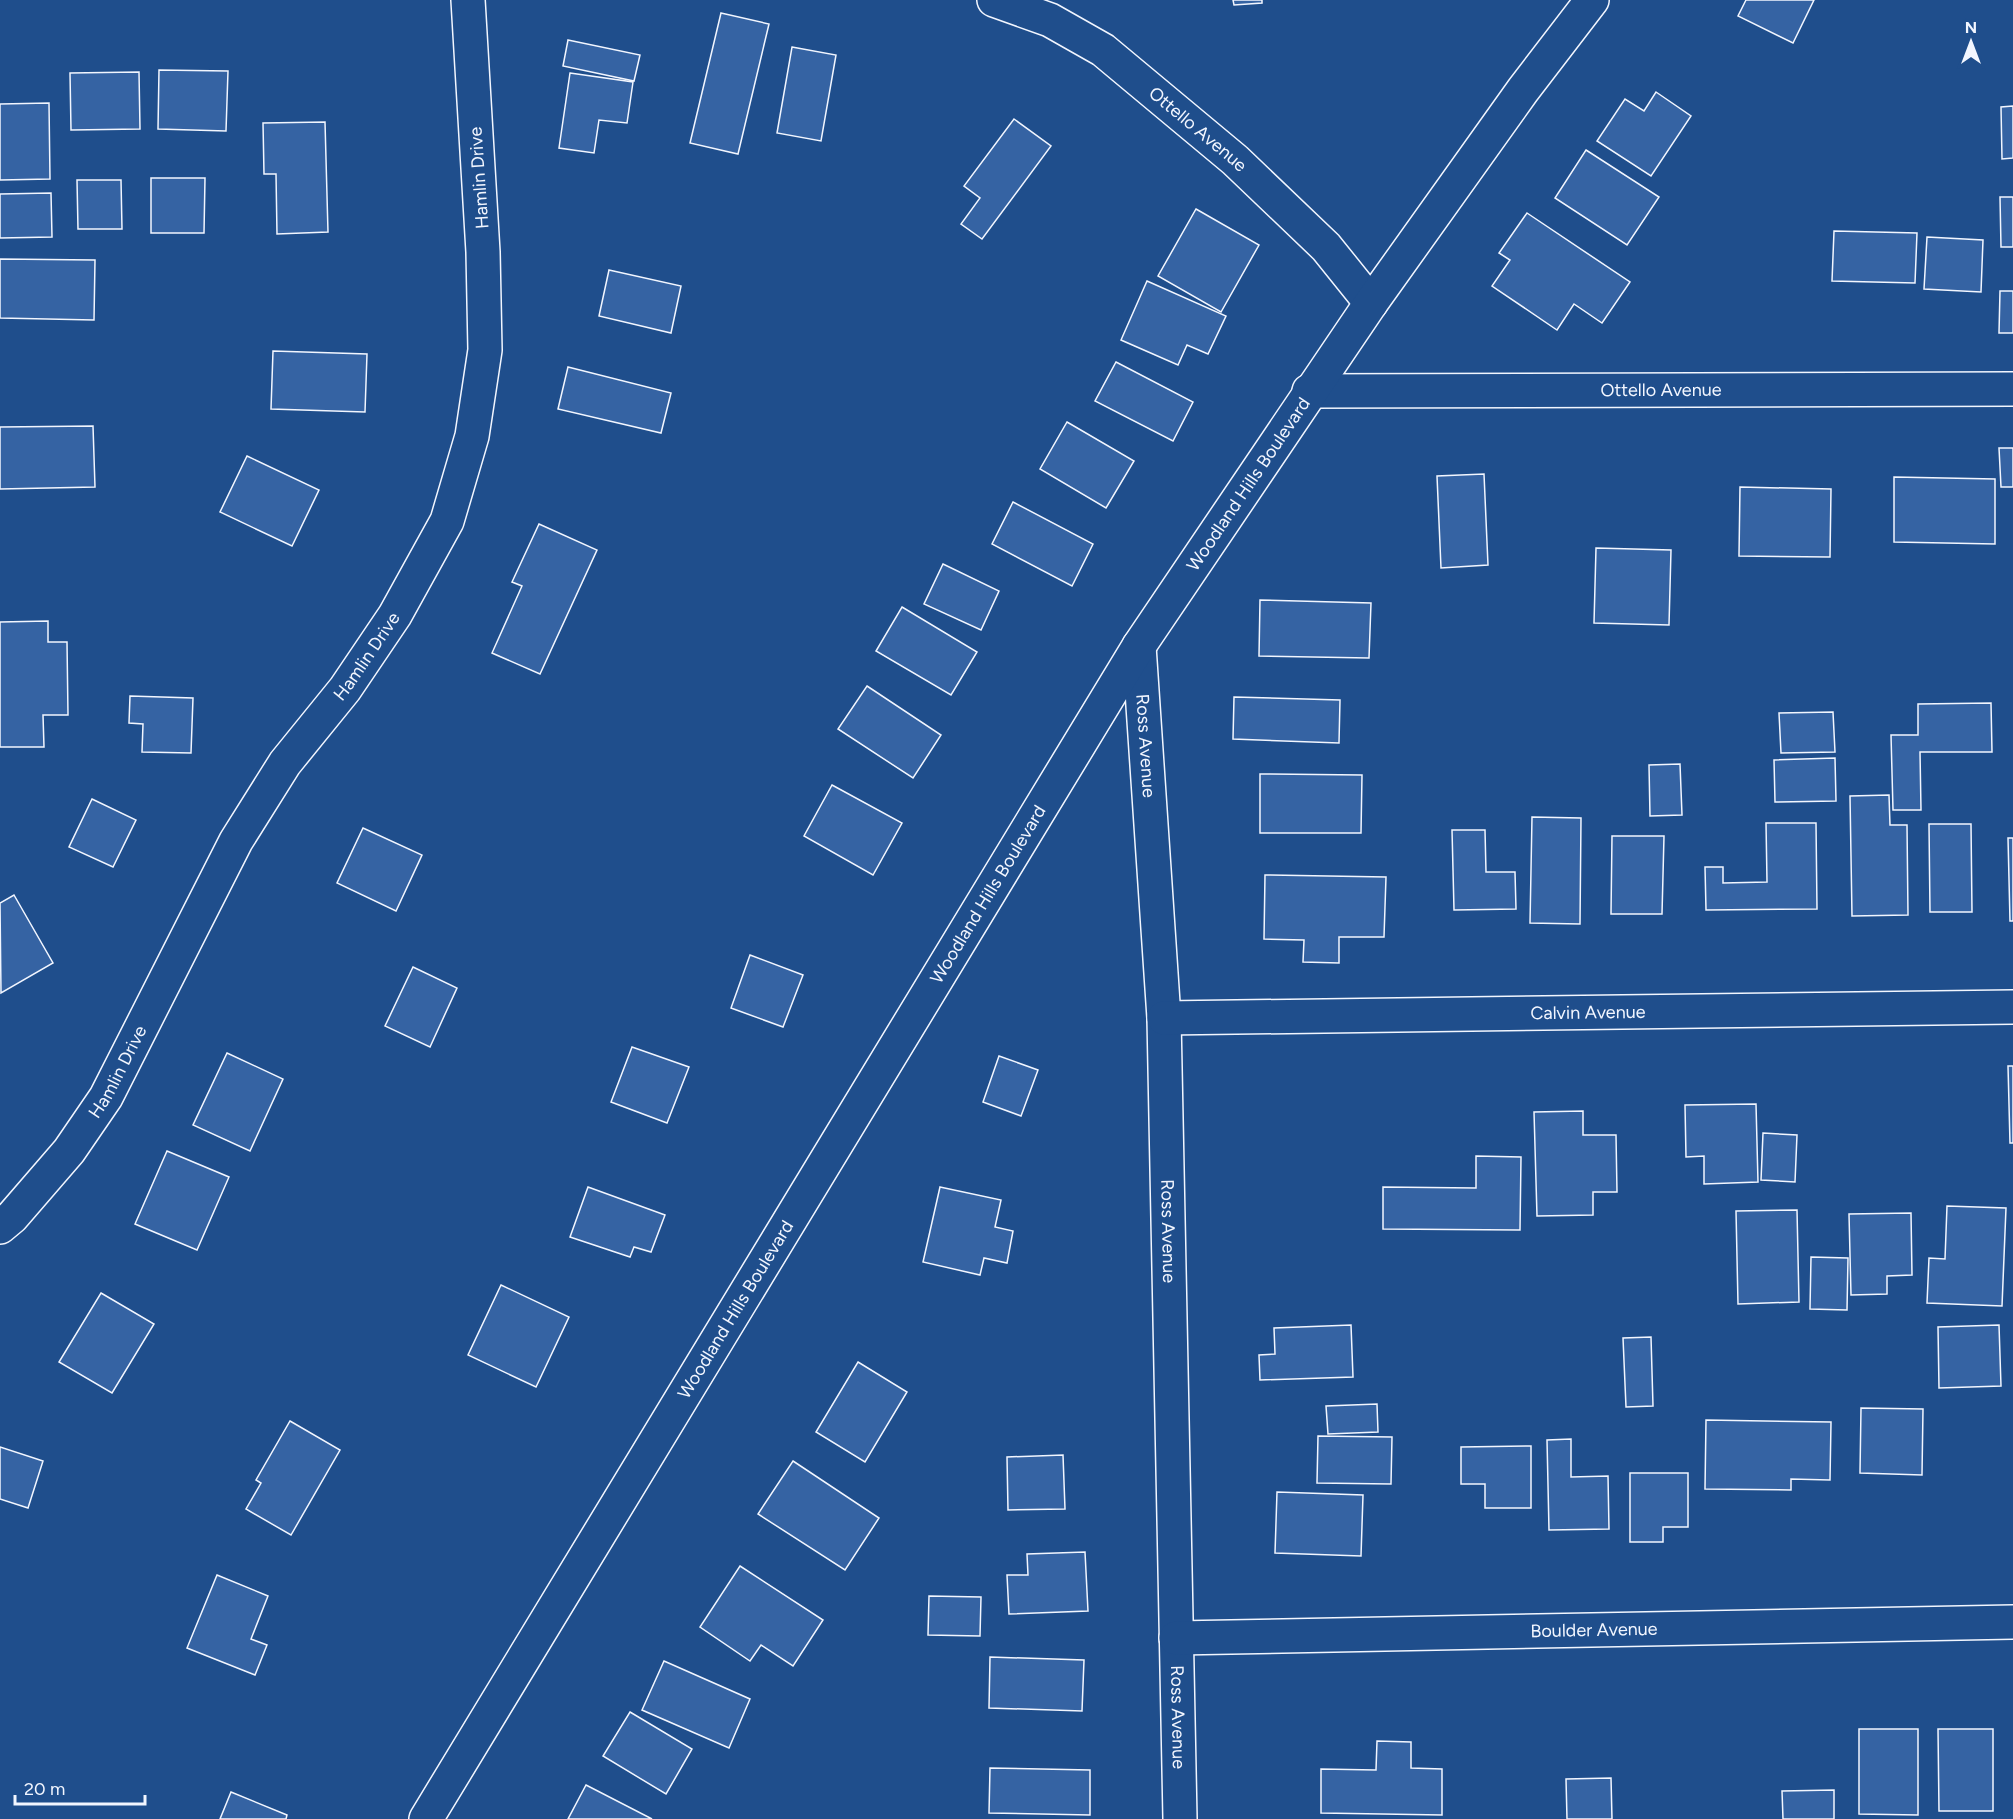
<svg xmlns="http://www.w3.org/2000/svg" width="2013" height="1819" font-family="Figtree,sans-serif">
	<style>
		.building { fill: #3563a3; stroke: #f2f6ff; stroke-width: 1.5 }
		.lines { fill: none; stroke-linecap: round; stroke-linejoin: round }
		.minor-casing { stroke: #f2f6ff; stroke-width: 36 }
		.minor { stroke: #1f4e8c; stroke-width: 33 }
		.labels { text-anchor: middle; stroke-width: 4.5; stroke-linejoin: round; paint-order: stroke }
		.street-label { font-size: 18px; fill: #f2f6ff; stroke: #1f4e8c }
	</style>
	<rect width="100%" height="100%" fill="#1f4e8c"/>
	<!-- building -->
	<g class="building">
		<polygon points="1233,0 1262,0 1262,3 1234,5"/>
		<polygon points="1746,0 1814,0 1793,43 1738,16"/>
		<polygon points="721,13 769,24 738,154 690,143"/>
		<polygon points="568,40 640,55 634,81 563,66"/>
		<polygon points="792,47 836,55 821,141 777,133"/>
		<polygon points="159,70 228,71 226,131 158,129"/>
		<polygon points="139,72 140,129 71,130 70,73"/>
		<polygon points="570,73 633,82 627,123 599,120 594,153 559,148"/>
		<polygon points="1656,92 1691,116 1651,176 1597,141 1625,99 1644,111"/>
		<polygon points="49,103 50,179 0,180 0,104"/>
		<polygon points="2013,106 2013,158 2002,159 2001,107"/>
		<polygon points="1014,119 1051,146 982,239 961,224 980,198 964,186"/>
		<polygon points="325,122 328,232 277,234 276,174 264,174 263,123"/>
		<polygon points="1586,150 1659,197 1627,245 1555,198"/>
		<polygon points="151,178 205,178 204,233 151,233"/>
		<polygon points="77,180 121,180 122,229 78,229"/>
		<polygon points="51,193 52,237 0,238 0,194"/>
		<polygon points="2000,197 2013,197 2013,247 2001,247"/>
		<polygon points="1196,209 1259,245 1221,312 1158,276"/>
		<polygon points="1527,213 1630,282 1602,323 1574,304 1557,330 1492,286 1510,260 1499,253"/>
		<polygon points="1834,231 1917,233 1915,283 1832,281"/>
		<polygon points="1927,237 1983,240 1981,292 1924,289"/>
		<polygon points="0,259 95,260 94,320 0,318"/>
		<polygon points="609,270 681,286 671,333 599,316"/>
		<polygon points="1147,281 1226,316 1208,354 1187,345 1178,365 1121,340"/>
		<polygon points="2000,291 2013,291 2013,333 1999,333"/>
		<polygon points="273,351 367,354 365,412 271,409"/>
		<polygon points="1116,362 1193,402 1173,441 1095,401"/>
		<polygon points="568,367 671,393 661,433 558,409"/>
		<polygon points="1067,422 1134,461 1106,508 1040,469"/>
		<polygon points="93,426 95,487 0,489 0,427"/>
		<polygon points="1999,448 2013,448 2013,487 2001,487"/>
		<polygon points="247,456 319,490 292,546 220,512"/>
		<polygon points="1484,474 1488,565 1441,568 1437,476"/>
		<polygon points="1894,477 1995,479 1995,544 1894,542"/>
		<polygon points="1740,487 1831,489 1830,557 1739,556"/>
		<polygon points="1013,502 1093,544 1072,586 992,544"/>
		<polygon points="539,524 597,550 540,674 492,653 522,586 512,582"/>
		<polygon points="1596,548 1671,550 1669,625 1594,623"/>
		<polygon points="943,564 999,591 981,630 924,604"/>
		<polygon points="1260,600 1371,603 1369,658 1259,656"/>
		<polygon points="902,607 977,652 951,695 876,651"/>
		<polygon points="48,621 48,642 67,642 68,715 43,715 44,747 0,747 0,622"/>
		<polygon points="867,686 941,735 913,778 838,729"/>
		<polygon points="130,696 193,698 191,753 142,752 143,724 129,723"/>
		<polygon points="1234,697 1340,700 1339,743 1233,739"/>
		<polygon points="1991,703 1992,752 1920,752 1921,810 1893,810 1891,735 1918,735 1918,704"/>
		<polygon points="1833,712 1835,752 1781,753 1779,713"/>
		<polygon points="1835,758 1836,801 1775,802 1774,760"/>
		<polygon points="1680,764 1682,815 1650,816 1649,765"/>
		<polygon points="1260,774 1362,775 1361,833 1260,833"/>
		<polygon points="832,785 902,823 873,875 804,836"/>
		<polygon points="1889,795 1890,825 1907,825 1908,915 1852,916 1850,796"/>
		<polygon points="92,799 136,820 113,867 69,847"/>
		<polygon points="1532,817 1581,818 1580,924 1530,923"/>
		<polygon points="1766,823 1816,823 1817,909 1706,910 1705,867 1723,867 1723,883 1767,882"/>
		<polygon points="1929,824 1971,824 1972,912 1930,912"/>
		<polygon points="363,828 422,855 396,911 337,883"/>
		<polygon points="1452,830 1485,830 1486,872 1515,872 1516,909 1454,910"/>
		<polygon points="1612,836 1664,836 1662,914 1611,914"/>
		<polygon points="2008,838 2013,838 2013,921 2010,921"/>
		<polygon points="1265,875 1386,877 1384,937 1339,937 1339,963 1303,962 1304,940 1264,939"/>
		<polygon points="14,895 53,963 1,993 0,903"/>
		<polygon points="750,955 803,975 783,1027 731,1008"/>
		<polygon points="413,967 457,988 430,1047 385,1026"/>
		<polygon points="632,1047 689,1067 667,1123 611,1102"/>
		<polygon points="227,1053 283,1079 250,1151 193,1125"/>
		<polygon points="999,1056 1038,1070 1021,1116 983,1102"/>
		<polygon points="2008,1066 2013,1066 2013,1143 2010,1143"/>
		<polygon points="1756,1104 1758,1182 1704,1184 1704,1156 1686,1157 1685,1105"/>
		<polygon points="1583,1111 1583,1135 1616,1135 1617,1192 1593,1192 1593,1215 1537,1216 1534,1112"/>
		<polygon points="1763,1133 1797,1135 1795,1182 1761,1180"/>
		<polygon points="167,1151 229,1177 197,1250 135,1224"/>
		<polygon points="1476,1156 1521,1157 1520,1230 1383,1229 1383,1187 1476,1188"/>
		<polygon points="588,1187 665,1215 651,1252 634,1247 630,1257 570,1237"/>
		<polygon points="940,1187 1001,1200 995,1227 1013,1231 1007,1263 984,1258 980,1275 923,1262"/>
		<polygon points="1947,1206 2006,1208 2002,1306 1927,1303 1929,1258 1945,1259"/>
		<polygon points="1797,1210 1799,1302 1738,1304 1736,1211"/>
		<polygon points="1911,1213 1912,1275 1887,1276 1887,1294 1851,1295 1849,1214"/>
		<polygon points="1811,1257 1848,1258 1847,1310 1810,1309"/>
		<polygon points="501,1285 569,1317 536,1387 468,1355"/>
		<polygon points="101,1293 154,1324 112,1393 59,1362"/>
		<polygon points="1351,1325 1353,1377 1260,1380 1259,1355 1275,1354 1274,1328"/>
		<polygon points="1999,1325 2001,1386 1939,1388 1938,1327"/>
		<polygon points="1651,1337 1653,1406 1626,1407 1623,1338"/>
		<polygon points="858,1362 907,1392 865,1462 816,1432"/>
		<polygon points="1377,1404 1378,1432 1328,1434 1326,1406"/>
		<polygon points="1861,1408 1923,1409 1922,1475 1860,1473"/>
		<polygon points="1706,1420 1831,1422 1830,1480 1791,1479 1791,1490 1705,1489"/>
		<polygon points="290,1421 340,1450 291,1535 246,1509 261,1483 256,1480"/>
		<polygon points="1318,1436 1392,1437 1391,1484 1317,1483"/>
		<polygon points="1571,1439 1571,1477 1608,1476 1609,1529 1549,1530 1547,1440"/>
		<polygon points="1531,1446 1531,1508 1485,1508 1485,1484 1461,1484 1461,1447"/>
		<polygon points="0,1447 43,1461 28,1508 0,1499"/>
		<polygon points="1063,1455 1065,1509 1008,1510 1007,1457"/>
		<polygon points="793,1461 879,1518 845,1570 758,1514"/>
		<polygon points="1630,1473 1688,1473 1688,1527 1663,1527 1663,1542 1630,1542"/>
		<polygon points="1277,1492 1363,1495 1361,1556 1275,1553"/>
		<polygon points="1085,1552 1088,1611 1009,1614 1007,1575 1028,1575 1027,1554"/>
		<polygon points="740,1566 823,1620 793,1666 761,1645 750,1661 700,1627"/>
		<polygon points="217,1575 268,1596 251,1639 267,1645 255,1675 187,1648"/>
		<polygon points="929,1596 981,1597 980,1636 928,1635"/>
		<polygon points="990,1657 1084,1660 1082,1711 989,1708"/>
		<polygon points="664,1661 750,1699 729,1748 642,1710"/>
		<polygon points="630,1712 692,1749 666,1794 603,1756"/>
		<polygon points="1859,1729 1918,1729 1918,1815 1859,1814"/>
		<polygon points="1938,1729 1993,1729 1993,1811 1939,1811"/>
		<polygon points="1377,1741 1411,1742 1411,1768 1442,1769 1442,1815 1321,1813 1321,1769 1376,1770"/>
		<polygon points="990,1768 1090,1770 1090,1815 989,1813"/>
		<polygon points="1611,1778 1612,1819 1567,1819 1566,1779"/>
		<polygon points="586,1785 652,1819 568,1819"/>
		<polygon points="1834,1790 1834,1819 1783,1819 1782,1791"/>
		<polygon points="231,1792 287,1815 286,1819 220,1819"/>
	</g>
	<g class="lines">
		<defs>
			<g id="minor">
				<path id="s1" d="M994 0 1050 20 1103 50 1235 160 1326 247 1371 303"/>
				<path id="s2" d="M1309 391 2013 389"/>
				<path id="s3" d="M1139 646 1164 1018 1180 1819"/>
				<path id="s4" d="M1164 1018 2013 1007"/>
				<path id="s5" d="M0 1227 12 1217 69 1151 106 1097 236 841 285 763 345 689 395 615 447 521 472 436 485 350 483 252 468 0"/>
				<path id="s6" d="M1176 1638 2013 1622"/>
				<path id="s7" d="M426 1819 1139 646 1371 303 1523 90 1592 0"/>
			</g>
		</defs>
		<!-- minor casing -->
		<use href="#minor" class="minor-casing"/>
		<!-- minor -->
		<use href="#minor" class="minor"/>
	</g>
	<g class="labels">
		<!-- street labels -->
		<g class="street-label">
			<text dy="6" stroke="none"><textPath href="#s1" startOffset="244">Ottello Avenue</textPath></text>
			<text transform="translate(479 178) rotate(-94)" y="6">Hamlin Drive</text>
			<text dy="6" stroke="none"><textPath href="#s2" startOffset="352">Ottello Avenue</textPath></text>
			<text dy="6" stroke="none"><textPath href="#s7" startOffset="1568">Woodland Hills Boulevard</textPath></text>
			<text dy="6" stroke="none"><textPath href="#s5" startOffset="682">Hamlin Drive</textPath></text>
			<text dy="6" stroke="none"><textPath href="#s3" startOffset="100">Ross Avenue</textPath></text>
			<text dy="6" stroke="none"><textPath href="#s7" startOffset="1082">Woodland Hills Boulevard</textPath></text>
			<text dy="6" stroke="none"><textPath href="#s4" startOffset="424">Calvin Avenue</textPath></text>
			<text dy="6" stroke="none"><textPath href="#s5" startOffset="196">Hamlin Drive</textPath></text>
			<text dy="6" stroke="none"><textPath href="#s3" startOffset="586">Ross Avenue</textPath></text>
			<text dy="6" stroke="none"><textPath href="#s7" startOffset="596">Woodland Hills Boulevard</textPath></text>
			<text dy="6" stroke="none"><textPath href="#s6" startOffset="418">Boulder Avenue</textPath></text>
			<text dy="6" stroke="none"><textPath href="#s3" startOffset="1072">Ross Avenue</textPath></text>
		</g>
	</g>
	<!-- north arrow -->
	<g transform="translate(1971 42)" stroke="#1f4e8c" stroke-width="4.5" paint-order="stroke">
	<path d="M0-4.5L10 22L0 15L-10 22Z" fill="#f2f6ff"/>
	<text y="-9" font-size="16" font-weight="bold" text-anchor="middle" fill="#f2f6ff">N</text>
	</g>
	<!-- scale -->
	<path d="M15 1795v9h130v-9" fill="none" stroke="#f2f6ff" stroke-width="3"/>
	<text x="24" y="1795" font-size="18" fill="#f2f6ff" stroke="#1f4e8c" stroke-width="4.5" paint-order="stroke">20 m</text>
</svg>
